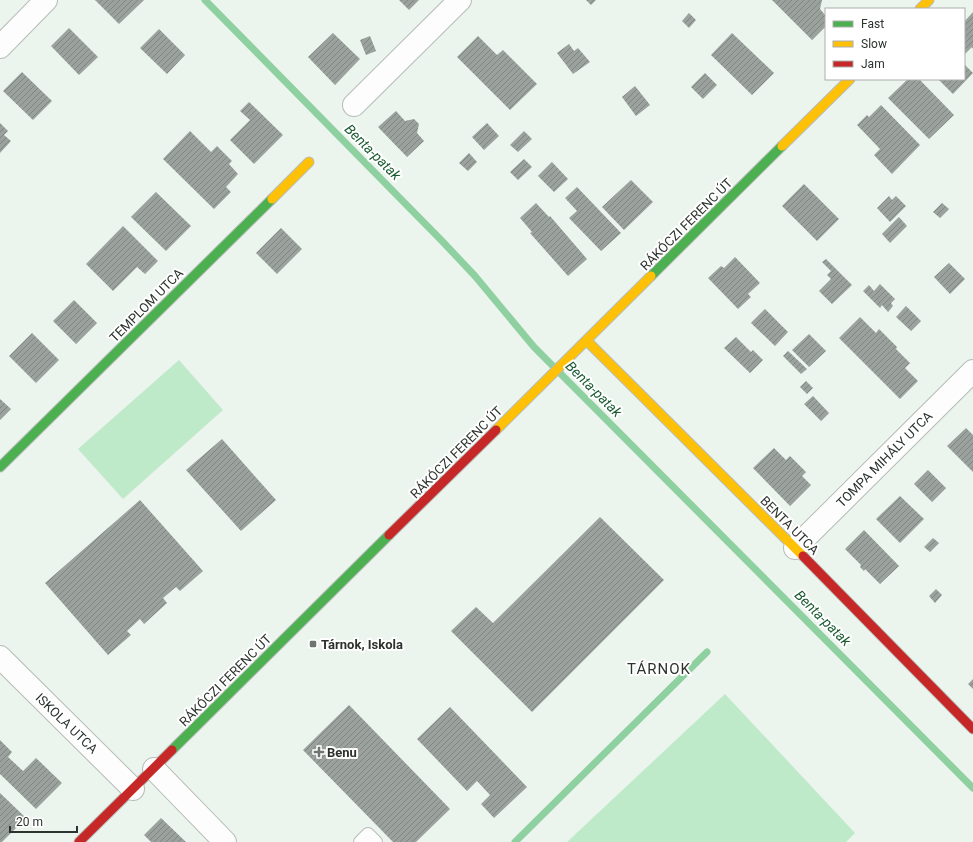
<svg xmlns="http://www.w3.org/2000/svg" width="973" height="842" font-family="Roboto,sans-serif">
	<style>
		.green { fill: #bfeac9 }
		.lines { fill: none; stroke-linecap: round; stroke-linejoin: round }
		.stream { stroke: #8ed0a0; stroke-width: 7 }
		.building { fill: url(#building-hatch) }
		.lane-casing { stroke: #b6bcb8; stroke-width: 14 }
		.street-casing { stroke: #b6bcb8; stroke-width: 24 }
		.fast-casing { stroke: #b6bcb8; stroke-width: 11 }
		.slow-casing { stroke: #b6bcb8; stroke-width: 11 }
		.jam-casing { stroke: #b6bcb8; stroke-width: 11 }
		.lane { stroke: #fcfdfc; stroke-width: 12 }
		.street { stroke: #fcfdfc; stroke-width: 22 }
		.fast { stroke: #4caf50; stroke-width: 9 }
		.slow { stroke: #ffc107; stroke-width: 9 }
		.jam { stroke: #c62828; stroke-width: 9 }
		.poi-dot { fill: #6f7671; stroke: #fff; stroke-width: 1.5 }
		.labels { text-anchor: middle; stroke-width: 4; stroke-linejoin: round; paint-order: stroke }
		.street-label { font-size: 13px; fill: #2c322d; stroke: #fff }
		.poi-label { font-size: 13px; font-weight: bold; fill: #2c322d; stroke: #fff; text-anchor: start }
		.water-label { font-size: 14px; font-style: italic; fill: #1a5b30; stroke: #fff }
		.quarter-label { font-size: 15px; letter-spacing: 1px; fill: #2c322d; stroke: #fff }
	</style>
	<defs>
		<pattern id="building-hatch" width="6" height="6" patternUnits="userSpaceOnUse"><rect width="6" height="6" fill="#9ba29d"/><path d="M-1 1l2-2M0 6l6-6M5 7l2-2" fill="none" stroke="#7f8580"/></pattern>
	</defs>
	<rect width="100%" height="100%" fill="#ecf4ee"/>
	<!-- green -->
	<g class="green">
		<polygon points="179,360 223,410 123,499 78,449"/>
		<polygon points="725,694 855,833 846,842 567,842"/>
	</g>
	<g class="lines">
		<!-- stream -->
		<g class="stream">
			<polyline points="205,0 443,242 475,276 534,347 973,788"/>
			<polyline points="515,842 707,652"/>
		</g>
	</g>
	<!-- building -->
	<g class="building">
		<polygon points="95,0 144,0 119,24"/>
		<polygon points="399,0 419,0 409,10"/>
		<polygon points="586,0 596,0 591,5"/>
		<polygon points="772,0 822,0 820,9 826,16 826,26 812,40"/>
		<polygon points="973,12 973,49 972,47 964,55 964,22"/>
		<polygon points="689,13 696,20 689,28 682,21"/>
		<polygon points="69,28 98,57 79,75 51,46"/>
		<polygon points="159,29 185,55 167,74 140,48"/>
		<polygon points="333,33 360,59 335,85 308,57"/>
		<polygon points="732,33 774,73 752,95 711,55"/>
		<polygon points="370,36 376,51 366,55 360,40"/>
		<polygon points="478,36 497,55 503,50 537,84 510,110 457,57"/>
		<polygon points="569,44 574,51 578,48 590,62 573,74 557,53"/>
		<polygon points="964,64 973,73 953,94 938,79 964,79"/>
		<polygon points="22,72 52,101 33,120 3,91"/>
		<polygon points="705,73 717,85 703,99 691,87"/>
		<polygon points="908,79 919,79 954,115 929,139 888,98"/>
		<polygon points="635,86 650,105 636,116 622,97"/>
		<polygon points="249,102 283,135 254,164 230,140 250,120 240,111"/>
		<polygon points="881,105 920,145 892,174 874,155 880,149 857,125 867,115 869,117"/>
		<polygon points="396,111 405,121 414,119 419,124 417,133 424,141 407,157 378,127"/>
		<polygon points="0,123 8,131 4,135 11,141 0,153"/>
		<polygon points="487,123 499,136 484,150 472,137"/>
		<polygon points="190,131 211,152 217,146 232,161 229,164 238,174 226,187 231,192 214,209 163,159"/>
		<polygon points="524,131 532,139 518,152 510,145"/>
		<polygon points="469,153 477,162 468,171 459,163"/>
		<polygon points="524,159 532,167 518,180 510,172"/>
		<polygon points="552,162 568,179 554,192 538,176"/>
		<polygon points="631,180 653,202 624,230 602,207"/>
		<polygon points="804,184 839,219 817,241 782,206"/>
		<polygon points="577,187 621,233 601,251 569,218 577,211 565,198"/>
		<polygon points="156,192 191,226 166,251 131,217"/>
		<polygon points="889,196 892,200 896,196 906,206 890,222 877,208"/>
		<polygon points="536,203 549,217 550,216 587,259 568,276 530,233 532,232 520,218"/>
		<polygon points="942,203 949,209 940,218 933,212"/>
		<polygon points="899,217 907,226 890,243 882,234"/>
		<polygon points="123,226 158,261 145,274 137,267 113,291 86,264"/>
		<polygon points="281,228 302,249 277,274 256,253"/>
		<polygon points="735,257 760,283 748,294 751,297 738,309 708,278 721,266 724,268"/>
		<polygon points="826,259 852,285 832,304 819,291 831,279 827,275 831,271 822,262"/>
		<polygon points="949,263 965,279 950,294 934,277"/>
		<polygon points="880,284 895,299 891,303 893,306 888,312 882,305 880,308 863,291 869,285 874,291"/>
		<polygon points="74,300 97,323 76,344 53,321"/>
		<polygon points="906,306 921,321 911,331 896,317"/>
		<polygon points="765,309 788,332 775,346 751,323"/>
		<polygon points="860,317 876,333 879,329 897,347 896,349 910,363 905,368 918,381 900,399 839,338"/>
		<polygon points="32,333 59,360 36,383 9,356"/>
		<polygon points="809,334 826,351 809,367 792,350"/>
		<polygon points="736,337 751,352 753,350 763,360 750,373 724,348"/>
		<polygon points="788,351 807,369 801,374 783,356"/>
		<polygon points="806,381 813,388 807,394 800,387"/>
		<polygon points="813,396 829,413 821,421 804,404"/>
		<polygon points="0,399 11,409 0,420"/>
		<polygon points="966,428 973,435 973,472 947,446"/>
		<polygon points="222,439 276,500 241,531 186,470"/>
		<polygon points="774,448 786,460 790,456 806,472 802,476 811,485 790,506 753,468"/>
		<polygon points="928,470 946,488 932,502 914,484"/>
		<polygon points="900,496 924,519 900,543 876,519"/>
		<polygon points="140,500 203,571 180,591 176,587 163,598 167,603 144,624 140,619 127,631 131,635 108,655 45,583"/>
		<polygon points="600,517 664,580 532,712 451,631 476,607 493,623"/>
		<polygon points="864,530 899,566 880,584 865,569 864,571 860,567 861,565 845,549"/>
		<polygon points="933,538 939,543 930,552 924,547"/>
		<polygon points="936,589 942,595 935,603 929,596"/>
		<polygon points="973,679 973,689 968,684"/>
		<polygon points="349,705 450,809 416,842 393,842 303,750"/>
		<polygon points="450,707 527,787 494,818 481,804 490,795 477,781 467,791 417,739"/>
		<polygon points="0,740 12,752 8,757 23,771 36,758 62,783 36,809 0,774"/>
		<polygon points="0,793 26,818 2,842 0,842"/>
		<polygon points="161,818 186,842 151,842 144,835"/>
	</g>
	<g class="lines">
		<defs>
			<polyline id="lane" points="360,842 368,834 376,842"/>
			<g id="street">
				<polyline points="0,47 46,0"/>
				<polyline points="354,105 460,0"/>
				<polyline points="795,548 973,371"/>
				<polyline points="0,657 133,789"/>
				<polyline points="154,769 225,842"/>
			</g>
			<g id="fast">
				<polyline points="651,276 782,146"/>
				<polyline points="0,467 272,199"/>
				<polyline points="172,750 389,535"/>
			</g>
			<g id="slow">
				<polyline points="920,9 929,0"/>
				<polyline points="782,146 850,79"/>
				<polyline points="272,199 309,162"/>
				<polyline points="587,341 803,556"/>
				<polyline points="496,430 651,276"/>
			</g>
			<g id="jam">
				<polyline points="389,535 496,430"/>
				<polyline points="803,556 973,729"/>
				<polyline points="79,842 172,750"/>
			</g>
		</defs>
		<!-- lane casing -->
		<use href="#lane" class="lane-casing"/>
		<!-- street casing -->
		<use href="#street" class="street-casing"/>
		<!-- fast casing -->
		<use href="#fast" class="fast-casing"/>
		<!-- slow casing -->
		<use href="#slow" class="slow-casing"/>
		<!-- jam casing -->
		<use href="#jam" class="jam-casing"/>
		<!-- lane -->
		<use href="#lane" class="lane"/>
		<!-- street -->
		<use href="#street" class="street"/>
		<!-- fast -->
		<use href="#fast" class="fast"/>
		<!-- slow -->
		<use href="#slow" class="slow"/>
		<!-- jam -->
		<use href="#jam" class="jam"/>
	</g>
	<!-- markers -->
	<g class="poi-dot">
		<rect x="309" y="640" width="8" height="8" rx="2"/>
		<path d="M317 746h4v4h4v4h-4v4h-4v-4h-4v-4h4z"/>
	</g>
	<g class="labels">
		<!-- street labels -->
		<g class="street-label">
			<text transform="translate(686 224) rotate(-45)" y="5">RÁKÓCZI FERENC ÚT</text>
			<text transform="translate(146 305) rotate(-45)" y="5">TEMPLOM UTCA</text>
			<text transform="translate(456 452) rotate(-45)" y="5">RÁKÓCZI FERENC ÚT</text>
			<text transform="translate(884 459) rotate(-45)" y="5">TOMPA MIHÁLY UTCA</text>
			<text transform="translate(790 525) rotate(45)" y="5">BENTA UTCA</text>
			<text transform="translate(225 680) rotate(-45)" y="5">RÁKÓCZI FERENC ÚT</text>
			<text transform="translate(67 723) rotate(44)" y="5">ISKOLA UTCA</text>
		</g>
		<!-- poi labels -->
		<g class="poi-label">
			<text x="321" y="649">Tárnok, Iskola</text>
			<text x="327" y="757">Benu</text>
		</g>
		<!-- water labels -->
		<g class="water-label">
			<text transform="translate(373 152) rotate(45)" y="5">Benta-patak</text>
			<text transform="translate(594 389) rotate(45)" y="5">Benta-patak</text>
			<text transform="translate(823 618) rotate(45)" y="5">Benta-patak</text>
		</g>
		<!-- quarter labels -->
		<g class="quarter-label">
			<text x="659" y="674">TÁRNOK</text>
		</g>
	</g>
	<!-- legend -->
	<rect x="825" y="8" width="140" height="72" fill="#ffffff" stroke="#abadab"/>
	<rect x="833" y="21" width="20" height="6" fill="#4caf50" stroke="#abadab"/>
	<text x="861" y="28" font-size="12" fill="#2c322d">Fast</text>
	<rect x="833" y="41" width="20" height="6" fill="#ffc107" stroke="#abadab"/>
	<text x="861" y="48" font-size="12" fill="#2c322d">Slow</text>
	<rect x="833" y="61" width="20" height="6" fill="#c62828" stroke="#abadab"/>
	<text x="861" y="68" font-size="12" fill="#2c322d">Jam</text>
	<!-- scale -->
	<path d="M10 826v6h67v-6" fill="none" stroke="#2c322d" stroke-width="2"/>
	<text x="16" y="826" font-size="12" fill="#2c322d" stroke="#ffffff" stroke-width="3" paint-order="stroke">20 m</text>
</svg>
